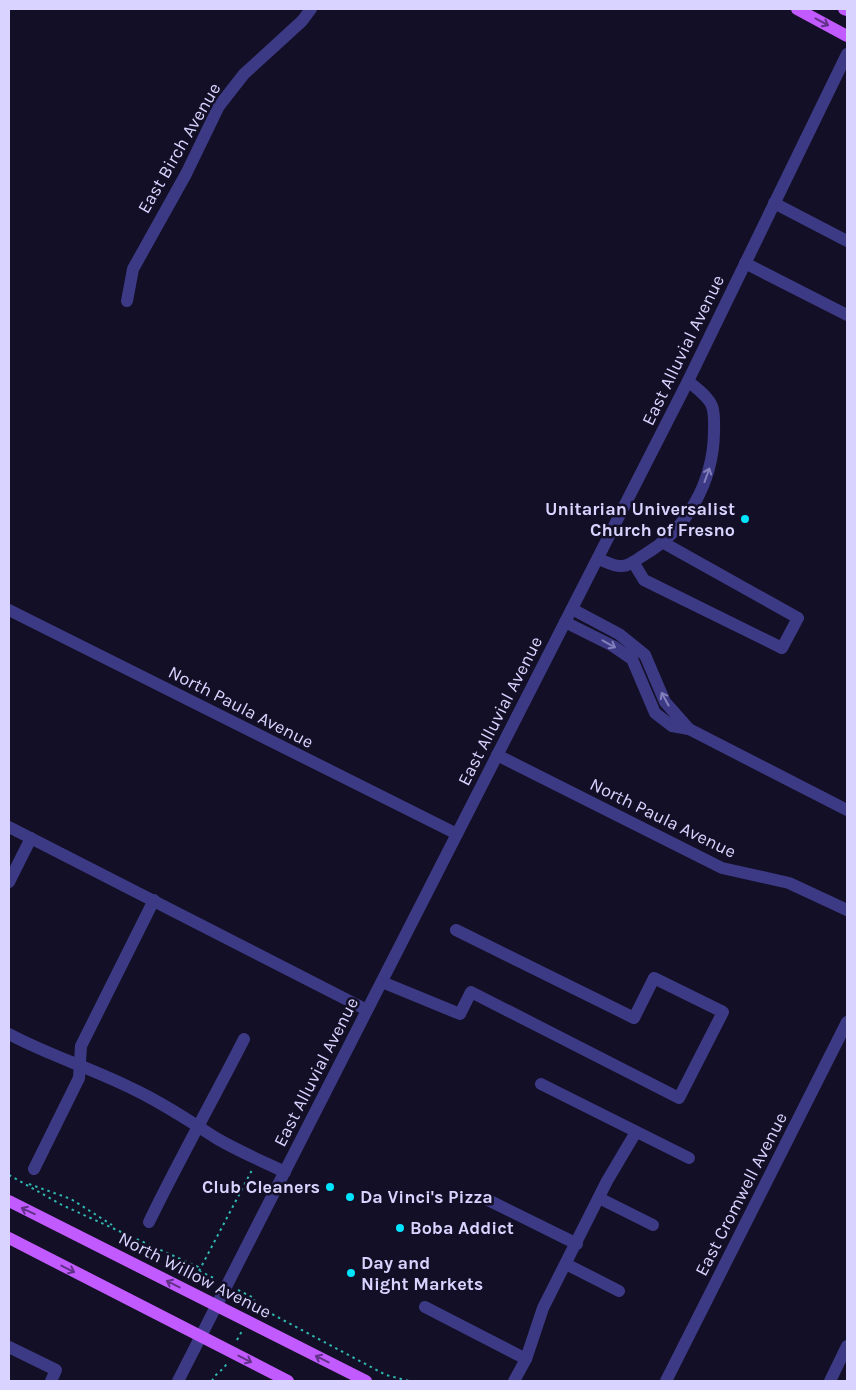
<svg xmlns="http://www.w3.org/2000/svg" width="856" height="1390" font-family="Karla,sans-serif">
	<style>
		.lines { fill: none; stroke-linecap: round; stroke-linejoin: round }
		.path { stroke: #2fb8b0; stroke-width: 2; stroke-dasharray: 2.5 4; stroke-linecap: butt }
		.minor { stroke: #3d3a85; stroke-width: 12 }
		.major { stroke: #c25bff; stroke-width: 12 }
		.oneway { stroke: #623188 }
		.oneway2 { stroke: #837fbc }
		.poi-dot { fill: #00e5ff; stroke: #130f26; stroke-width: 2 }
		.labels { text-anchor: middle; stroke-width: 5; stroke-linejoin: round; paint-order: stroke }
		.street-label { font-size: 18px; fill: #d9d4ff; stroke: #130f26 }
		.poi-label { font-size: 18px; font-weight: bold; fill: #d9d4ff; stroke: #130f26; text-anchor: start }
	</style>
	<rect width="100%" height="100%" fill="#130f26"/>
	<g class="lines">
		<!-- path -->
		<g class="path">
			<polyline points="9,1175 62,1205 198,1267 199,1271 216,1279"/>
			<polyline points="29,1184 71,1199 112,1225"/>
			<polyline points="199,1271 252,1170"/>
			<polyline points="238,1290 254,1298 255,1305 252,1311"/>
			<polyline points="255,1305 386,1375 409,1381"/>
			<polyline points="237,1340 242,1331"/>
			<path d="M212 1381C215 1373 223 1371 227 1363"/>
		</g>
		<!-- minor -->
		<g class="minor">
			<polyline points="774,203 847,241"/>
			<polyline points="745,263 847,315"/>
			<polyline points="127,301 133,269 186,174 219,106 244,74 302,21 311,9"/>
			<path d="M598 559C605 561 613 566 620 566 629 567 637 559 644 555 687 530 713 482 714 433 714 424 715 415 712 406 708 396 697 389 688 381"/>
			<polyline points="633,562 644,580 782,648 798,618 662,542"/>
			<polyline points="9,610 457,834"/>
			<polyline points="565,622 613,646 632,659 655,713 672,726 689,729 665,702 645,655 619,634 572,609"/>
			<polyline points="689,729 847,810"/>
			<polyline points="497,755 722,868 789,883 847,910"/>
			<polyline points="9,827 367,1010"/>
			<polyline points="9,882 31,838"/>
			<polyline points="382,982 460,1014 471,992 679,1098 723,1012 654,978 634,1018 456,930"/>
			<path d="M9 1034C48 1055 91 1068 131 1088 161 1102 188 1120 216 1138 238 1151 262 1161 285 1172"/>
			<polyline points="541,1084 689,1158"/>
			<polyline points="34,1169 79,1078 81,1046 154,900"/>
			<polyline points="599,1198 653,1225"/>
			<polyline points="486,1199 577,1244"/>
			<path d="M149 1222C179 1160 213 1100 244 1039"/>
			<polyline points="566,1264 619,1291"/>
			<polyline points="425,1307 526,1359"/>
			<polyline points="9,1347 56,1370 51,1381"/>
			<polyline points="178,1381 688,381 847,54"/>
			<polyline points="514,1381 526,1359 543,1308 607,1181 636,1132"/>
			<polyline points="666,1381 847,1022"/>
			<polyline points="830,1381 847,1346"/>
		</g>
		<!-- major -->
		<g class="major">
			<polyline points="797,9 847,36"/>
			<polyline points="844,9 847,10"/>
			<polyline points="9,1201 366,1381"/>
			<polyline points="9,1238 288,1381"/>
		</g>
	</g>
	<!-- one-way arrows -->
	<defs><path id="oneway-shaft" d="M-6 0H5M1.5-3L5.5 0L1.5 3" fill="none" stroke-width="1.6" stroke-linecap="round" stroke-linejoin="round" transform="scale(1.25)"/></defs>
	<g class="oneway">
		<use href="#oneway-shaft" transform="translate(822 22) rotate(28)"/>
		<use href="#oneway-shaft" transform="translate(28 1211) rotate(-155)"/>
		<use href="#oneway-shaft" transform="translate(68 1269) rotate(27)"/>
		<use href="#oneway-shaft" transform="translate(173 1284) rotate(-153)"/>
		<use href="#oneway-shaft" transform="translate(245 1359) rotate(27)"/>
		<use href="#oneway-shaft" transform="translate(322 1359) rotate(-153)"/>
	</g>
	<g class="oneway2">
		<use href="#oneway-shaft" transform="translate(707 475) rotate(-70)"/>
		<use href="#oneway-shaft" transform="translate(609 644) rotate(29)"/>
		<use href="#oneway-shaft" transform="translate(665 699) rotate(-119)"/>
	</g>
	<!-- markers -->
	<g class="poi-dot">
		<circle cx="745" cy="519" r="5"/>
		<circle cx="330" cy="1187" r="5"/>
		<circle cx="350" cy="1197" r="5"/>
		<circle cx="400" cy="1228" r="5"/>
		<circle cx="351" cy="1273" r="5"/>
	</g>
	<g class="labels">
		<!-- street labels -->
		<g class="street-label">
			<text transform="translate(179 148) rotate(-60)" y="6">East Birch Avenue</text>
			<text transform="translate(683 350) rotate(-64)" y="6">East Alluvial Avenue</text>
			<text transform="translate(241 707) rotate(27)" y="6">North Paula Avenue</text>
			<text transform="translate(500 711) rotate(-63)" y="6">East Alluvial Avenue</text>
			<text transform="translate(663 818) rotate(26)" y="6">North Paula Avenue</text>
			<text transform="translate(316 1072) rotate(-63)" y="6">East Alluvial Avenue</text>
			<text transform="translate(741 1194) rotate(-63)" y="6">East Cromwell Avenue</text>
			<text transform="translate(195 1275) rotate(27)" y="6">North Willow Avenue</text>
		</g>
		<!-- poi labels -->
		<g class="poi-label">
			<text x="735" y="515" text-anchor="end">Unitarian Universalist<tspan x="735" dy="21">Church of Fresno</tspan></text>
			<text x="320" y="1193" text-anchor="end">Club Cleaners</text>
			<text x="360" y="1203">Da Vinci's Pizza</text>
			<text x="410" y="1234">Boba Addict</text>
			<text x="361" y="1269">Day and<tspan x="361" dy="21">Night Markets</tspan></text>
		</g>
	</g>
	<!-- border -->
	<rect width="856" height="1390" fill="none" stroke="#d9d4ff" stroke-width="20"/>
</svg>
